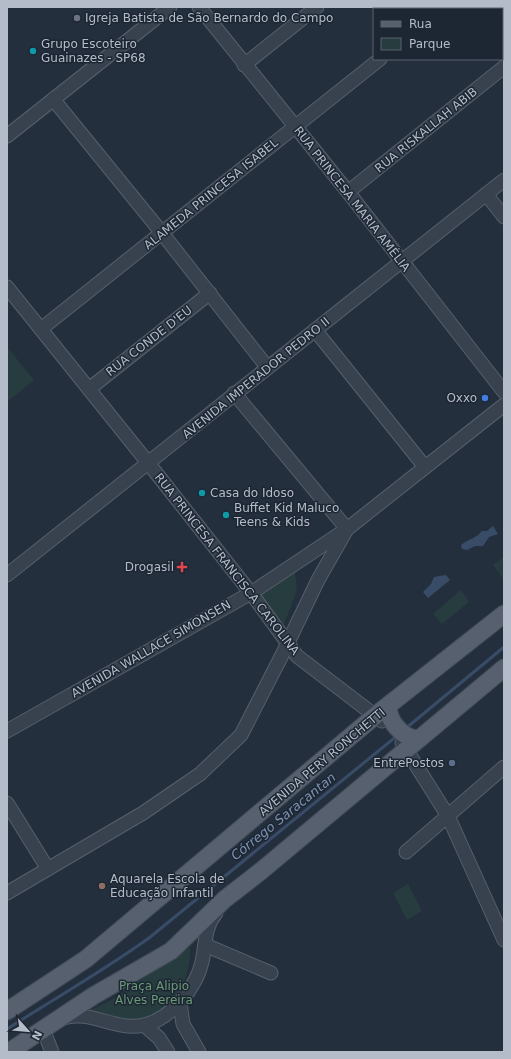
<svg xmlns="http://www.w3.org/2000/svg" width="511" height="1059" font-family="'DejaVu Sans',sans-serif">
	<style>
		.green { fill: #263c3f }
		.water { fill: #394c67 }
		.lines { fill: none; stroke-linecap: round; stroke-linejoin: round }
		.stream { stroke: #394c67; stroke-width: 3 }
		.minor-casing { stroke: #565f6c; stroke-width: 15 }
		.major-casing { stroke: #414a57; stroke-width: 19 }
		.minor { stroke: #38414e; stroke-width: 13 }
		.major { stroke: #56606e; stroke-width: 17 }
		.worship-dot { fill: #6b7280; stroke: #1d2633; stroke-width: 1.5 }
		.culture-dot { fill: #0f9aa8; stroke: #1d2633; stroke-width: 1.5 }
		.shop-dot { fill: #3f7fe0; stroke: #1d2633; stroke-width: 1.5 }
		.health-dot { fill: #e0444e; stroke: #1d2633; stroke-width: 1.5 }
		.service-dot { fill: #5c6f8a; stroke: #1d2633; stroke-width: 1.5 }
		.education-dot { fill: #8d6e63; stroke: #1d2633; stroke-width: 1.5 }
		.labels { text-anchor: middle; stroke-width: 3; stroke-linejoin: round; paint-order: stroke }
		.poi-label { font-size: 12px; fill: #b4bcc9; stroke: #1d2633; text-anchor: start }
		.street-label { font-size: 12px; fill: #b4bcc9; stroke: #1d2633 }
		.park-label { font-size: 12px; fill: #6b9a76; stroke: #1d2633 }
		.water-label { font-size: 13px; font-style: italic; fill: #7c92b1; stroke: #1d2633 }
	</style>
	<rect width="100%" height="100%" fill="#242f3e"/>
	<!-- green -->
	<g class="green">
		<polygon points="7,347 34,380 7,402"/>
		<polygon points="504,557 504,580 493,565"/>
		<polygon points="295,572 297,590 283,627 260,595"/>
		<polygon points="461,590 469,602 442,624 433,614"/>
		<polygon points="408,884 422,911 407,920 393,893"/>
		<path d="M190 947C191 986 171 1015 131 1020 126 1021 120 1023 115 1022 107 1021 97 1014 89 1011L113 999Z"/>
	</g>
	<!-- water -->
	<g class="water">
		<path d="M493 526 498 534 489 537 483 546H475L467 550 462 549 461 545C468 539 477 538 482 531H487Z"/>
		<polygon points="446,575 450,580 428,598 423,592 431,584 434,577"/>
	</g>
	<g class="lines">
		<!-- stream -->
		<g class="stream">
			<polyline points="405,729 504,647"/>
			<path d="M7 1029C54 999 103 971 149 938L398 735"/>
		</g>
		<defs>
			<g id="minor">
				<polyline points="199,7 348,192 504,392"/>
				<polyline points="443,9 445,7"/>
				<polyline points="244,65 317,7"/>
				<polyline points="53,99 162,233 267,367"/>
				<polyline points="7,136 170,7"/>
				<polyline points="348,192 504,67"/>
				<polyline points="486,194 504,217"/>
				<polyline points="7,287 149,464 251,593 297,656 382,721"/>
				<polyline points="41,329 380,59"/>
				<polyline points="315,330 425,467"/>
				<polyline points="89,389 210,293"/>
				<polyline points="7,575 504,180"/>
				<polyline points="7,731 251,593 347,529 504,405"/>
				<polyline points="402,743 448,816 504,940"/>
				<polyline points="7,803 48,869"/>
				<polyline points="406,852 504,767"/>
				<polyline points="7,893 143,813 200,774 241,735 282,655 318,580 347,529 234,393"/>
				<polyline points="205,945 271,973"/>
				<polyline points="180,1003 183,1024 199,1052"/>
				<path d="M63 1018C91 1009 116 1032 144 1025 171 1019 196 988 202 962 206 945 204 927 216 913"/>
				<polyline points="144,1025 159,1038 168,1052"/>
				<polyline points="43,1029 52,1052"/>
			</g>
			<g id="major">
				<path d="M389 705C386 720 403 738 417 739"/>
				<polyline points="7,1011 86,959 376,715 504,614"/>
				<polyline points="9,1052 93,996 171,951 225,899 261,871 504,668"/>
			</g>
		</defs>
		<!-- minor casing -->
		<use href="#minor" class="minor-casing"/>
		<!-- major casing -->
		<use href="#major" class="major-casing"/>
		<!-- minor -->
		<use href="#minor" class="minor"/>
		<!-- major -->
		<use href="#major" class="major"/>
	</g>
	<!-- markers -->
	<circle class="worship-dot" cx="77" cy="18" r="4"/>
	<g class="culture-dot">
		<circle cx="33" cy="51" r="4"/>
		<circle cx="202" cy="493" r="4"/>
		<circle cx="226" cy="515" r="4"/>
	</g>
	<circle class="shop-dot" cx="485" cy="398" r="4"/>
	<path class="health-dot" d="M180 561h4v4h4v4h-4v4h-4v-4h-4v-4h4z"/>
	<circle class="service-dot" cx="452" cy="763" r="4"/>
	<circle class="education-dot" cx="102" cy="886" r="4"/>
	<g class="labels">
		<!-- poi labels -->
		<g class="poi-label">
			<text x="85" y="22">Igreja Batista de São Bernardo do Campo</text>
			<text x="41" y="48">Grupo Escoteiro<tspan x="41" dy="14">Guainazes - SP68</tspan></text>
			<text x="477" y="402" text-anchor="end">Oxxo</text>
			<text x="210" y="497">Casa do Idoso</text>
			<text x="234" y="512">Buffet Kid Maluco<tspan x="234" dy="14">Teens &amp; Kids</tspan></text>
			<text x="174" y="571" text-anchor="end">Drogasil</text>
			<text x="444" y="767" text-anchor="end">EntrePostos</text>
			<text x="110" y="883">Aquarela Escola de<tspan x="110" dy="14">Educação Infantil</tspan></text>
		</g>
		<!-- street labels -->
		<g class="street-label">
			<text transform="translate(426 130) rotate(-39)" y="4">RUA RISKALLAH ABIB</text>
			<text transform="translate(211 194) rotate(-39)" y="4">ALAMEDA PRINCESA ISABEL</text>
			<text transform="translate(352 199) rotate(52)" y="4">RUA PRINCESA MARIA AMÉLIA</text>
			<text transform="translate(149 341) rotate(-38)" y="4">RUA CONDE D'EU</text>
			<text transform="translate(256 378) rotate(-39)" y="4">AVENIDA IMPERADOR PEDRO II</text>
			<text transform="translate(227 564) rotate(52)" y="4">RUA PRINCESA FRANCISCA CAROLINA</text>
			<text transform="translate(151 649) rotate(-30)" y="4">AVENIDA WALLACE SIMONSEN</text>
			<text transform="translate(322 762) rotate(-40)" y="4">AVENIDA PERY RONCHETTI</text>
		</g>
		<!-- park labels -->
		<g class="park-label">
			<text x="154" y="990">Praça Alipio<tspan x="154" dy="14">Alves Pereira</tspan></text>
		</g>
		<!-- water labels -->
		<g class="water-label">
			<text transform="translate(283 816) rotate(-39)" y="5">Córrego Saracantan</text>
		</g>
	</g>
	<!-- border -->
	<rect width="511" height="1059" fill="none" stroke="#b4bcc9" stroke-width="16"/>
	<!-- legend -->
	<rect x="373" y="8" width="130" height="52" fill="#1d2633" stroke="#59626f"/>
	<rect x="381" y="21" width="20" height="6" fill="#56606e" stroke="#59626f"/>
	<text x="409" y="28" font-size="12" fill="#b4bcc9">Rua</text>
	<rect x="381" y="38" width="20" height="12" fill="#263c3f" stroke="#59626f"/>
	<text x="409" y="48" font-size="12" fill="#b4bcc9">Parque</text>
	<!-- north arrow -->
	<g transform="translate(28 1031) rotate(117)" stroke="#1d2633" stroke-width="3" paint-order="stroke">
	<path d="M0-3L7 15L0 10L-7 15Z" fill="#b4bcc9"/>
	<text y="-6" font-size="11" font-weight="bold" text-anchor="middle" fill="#b4bcc9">N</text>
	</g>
</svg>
